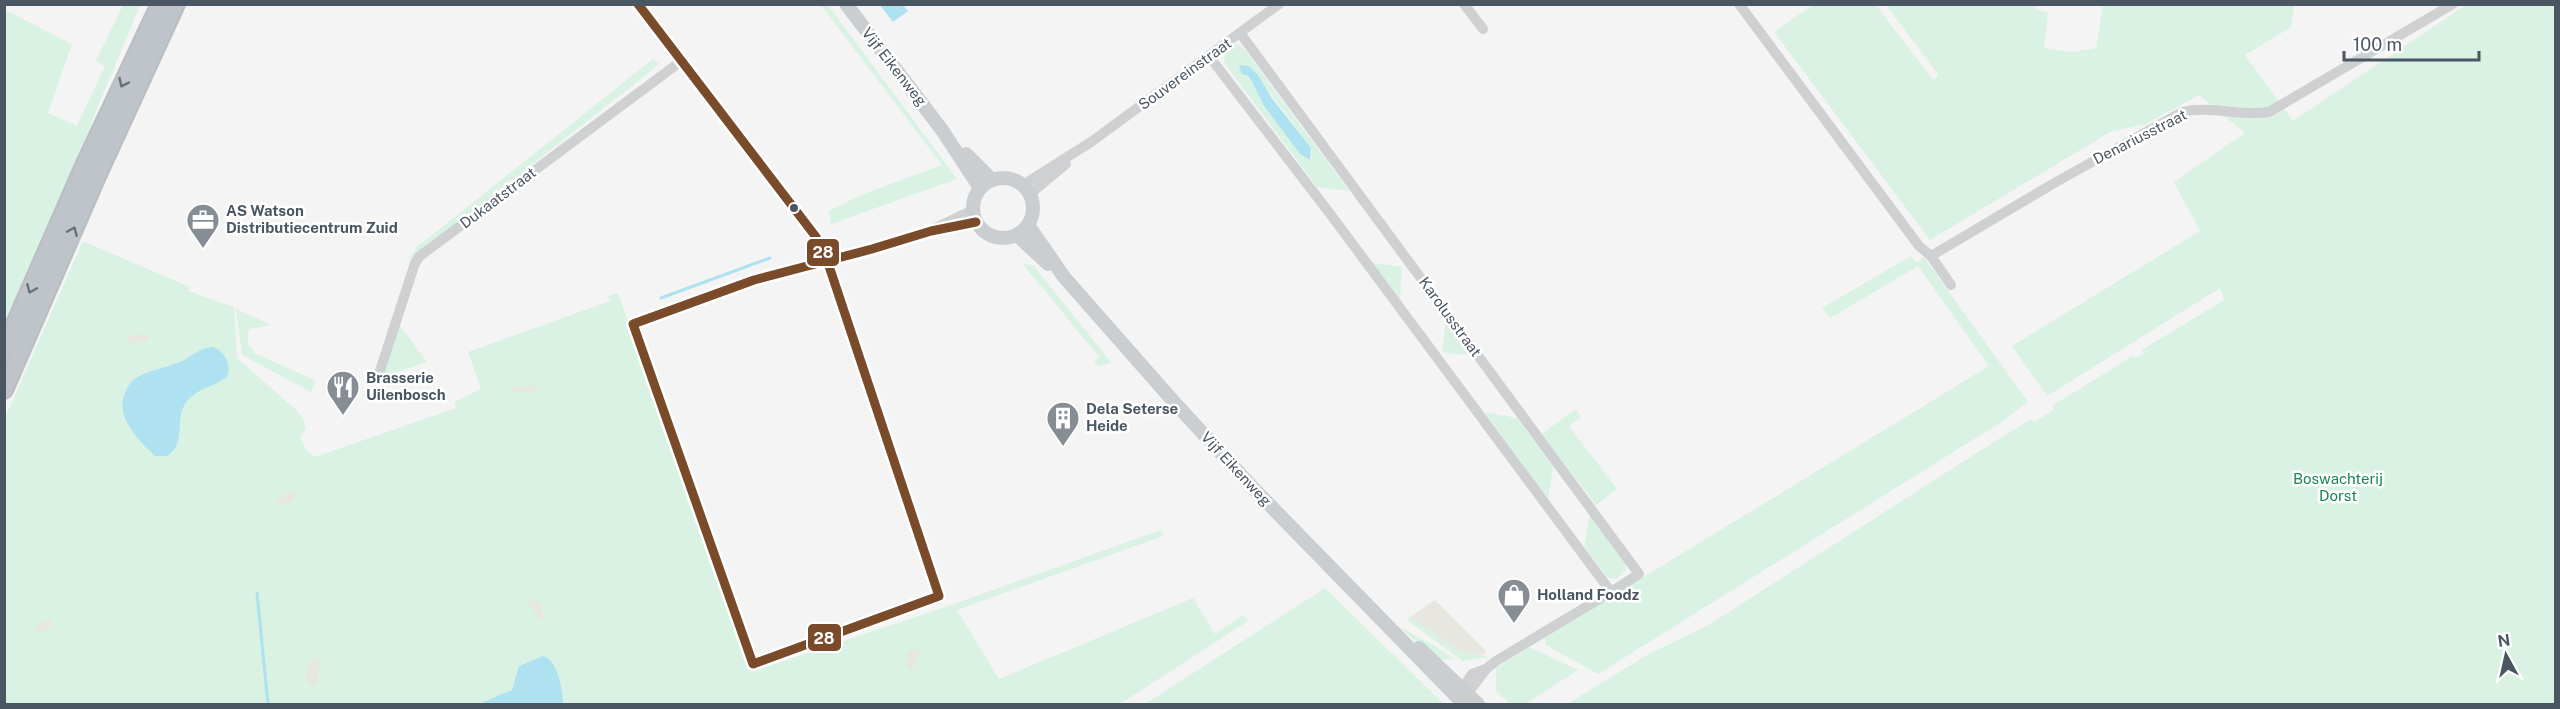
<svg xmlns="http://www.w3.org/2000/svg" width="2560" height="709" font-family="'Public Sans',sans-serif">
	<style>
		.green { fill: #d9f2e3; fill-rule: evenodd }
		.sand { fill: #e7e6e1 }
		.water { fill: #aee2f0 }
		.lines { fill: none; stroke-linecap: round; stroke-linejoin: round }
		.stream { stroke: #aee2f0; stroke-width: 3 }
		.highway-casing { stroke: #b9bec3; stroke-width: 20 }
		.minor { stroke: #ced0d2; stroke-width: 10 }
		.major { stroke: #caced1; stroke-width: 14 }
		.highway { stroke: #bec4c9; stroke-width: 16 }
		.bus-1-casing { stroke: #fff; stroke-width: 14 }
		.bus-1 { stroke: #7a4b2a; stroke-width: 9 }
		.oneway { stroke: #67727b }
		.bus-dot { fill: #4a5661; stroke: #fff; stroke-width: 2 }
		.labels { text-anchor: middle; stroke-width: 5; stroke-linejoin: round; paint-order: stroke }
		.street-label { font-size: 15px; fill: #4a5661; stroke: #fff }
		.poi-label { font-size: 15px; font-weight: bold; fill: #4a5661; stroke: #fff; text-anchor: start }
		.park-label { font-size: 15px; fill: #17864f; stroke: #fff }
		.line-badge { stroke: #fff; stroke-width: 2 }
		.badge-label { font-size: 16px; text-anchor: middle; font-weight: bold; fill: #fff }
	</style>
	<rect width="100%" height="100%" fill="#f4f4f4"/>
	<!-- green -->
	<g class="green">
		<polygon points="123,5 140,5 92,121 91,132 5,331 5,10 72,44 48,113 77,126 105,66 96,61"/>
		<polygon points="821,5 828,5 957,179 831,224 829,211 861,195 942,165"/>
		<polygon points="1813,5 1876,5 1933,80 1938,76 1938,74 1886,5 2035,5 2037,10 2048,12 2044,48 2072,52 2096,48 2103,5 2294,5 2291,27 2245,55 2293,121 2466,5 2555,5 2555,704 1567,704 1647,655 1707,626 1986,447 2031,419 2034,422 2054,410 2052,406 2133,356 2135,358 2144,353 2142,350 2224,300 2220,288 2047,396 2012,346 2200,231 2174,182 2245,133 2199,95 2144,125 2112,131 1930,240 1774,32"/>
		<path d="M1232 44H1239L1245 50 1349 191 1317 187 1225 64 1223 52ZM1246 66C1270 92 1293 121 1312 151L1310 160 1300 154 1264 106 1252 82 1241 71 1240 68Z"/>
		<polygon points="653,59 659,64 641,79 408,261 417,247"/>
		<polygon points="83,241 190,287 188,291 234,307 237,358 296,410 303,419 306,428 300,438 307,451 315,457 456,408 454,402 481,389 468,352 610,301 608,296 618,293 707,547 754,671 954,604 1161,530 1163,536 957,610 999,679 1193,598 1215,634 1243,615 1248,621 1120,704 5,704 5,418"/>
		<polygon points="1911,256 1916,263 1924,257 2028,402 2003,421 1598,674 1546,645 1545,639 1552,633 1989,366 1918,266 1830,318 1822,308"/>
		<polygon points="1373,263 1402,267 1400,299"/>
		<polygon points="1023,264 1033,265 1111,362 1098,367 1094,362 1099,357"/>
		<polygon points="236,309 271,325 250,329 248,333 248,344 255,353 316,381 311,392 242,355"/>
		<polygon points="1446,321 1473,356 1442,352"/>
		<polygon points="398,323 427,362 383,377"/>
		<polygon points="1574,410 1577,410 1581,417 1569,426 1617,489 1596,505 1542,434"/>
		<polygon points="1484,412 1517,418 1553,467 1548,499"/>
		<polygon points="1590,514 1625,562 1626,569 1617,579 1608,578 1584,546"/>
		<polygon points="1325,588 1444,704 1145,704"/>
		<polygon points="1410,617 1461,651 1489,657 1463,661 1407,620"/>
		<path d="M1399 626C1418 638 1438 646 1455 660L1440 659 1437 661Z"/>
		<polygon points="1529,647 1578,670 1525,704 1510,704 1496,691 1496,668"/>
	</g>
	<!-- sand -->
	<g class="sand">
		<polygon points="146,334 149,338 146,341 130,343 128,341 129,336"/>
		<polygon points="535,385 537,388 534,393 510,392 511,388"/>
		<polygon points="293,491 296,494 292,501 282,505 277,504 276,498 283,498 286,493"/>
		<path d="M531 600C541 600 543 611 543 619L541 621 528 603Z"/>
		<polygon points="1435,600 1486,651 1484,655 1461,651 1410,617"/>
		<polygon points="49,619 52,622 50,627 43,632 36,632 36,626"/>
		<polygon points="917,649 921,653 917,656 917,662 913,665 914,669 911,670 907,667 907,654 911,650"/>
		<path d="M316 659C322 667 318 676 316 684L312 686 307 682 306 673 308 663Z"/>
	</g>
	<!-- water -->
	<g class="water">
		<polygon points="880,5 903,5 908,11 893,22"/>
		<polygon points="1241,65 1249,66 1258,75 1271,97 1311,148 1310,160 1300,154 1264,106 1252,82 1248,76 1242,74 1239,66"/>
		<path d="M213 347C225 352 232 365 227 377 215 386 196 389 187 401 173 418 188 443 167 456H155C138 439 112 415 127 389 129 384 132 381 136 378 149 370 165 368 180 362 192 357 200 347 213 347Z"/>
		<path d="M543 656C558 660 563 691 563 704H479L512 690 519 666Z"/>
	</g>
	<g class="lines">
		<!-- stream -->
		<g class="stream">
			<polyline points="661,298 770,258"/>
			<polyline points="257,593 268,704"/>
		</g>
		<defs>
			<g id="highway">
				<polyline points="4,349 84,166 160,4"/>
				<polyline points="4,390 98,174 176,4"/>
			</g>
		</defs>
		<!-- highway casing -->
		<use href="#highway" class="highway-casing"/>
		<!-- minor -->
		<g class="minor">
			<polyline points="638,4 816,237 827,260 939,596 753,664 633,324 754,280 872,249 931,231 976,222"/>
			<polyline points="1464,4 1483,29"/>
			<polyline points="1739,4 1919,246 1931,256 1951,285"/>
			<polyline points="1240,33 1639,574 1611,592"/>
			<polyline points="1209,56 1331,215 1611,592 1496,661 1486,669 1468,693"/>
			<polyline points="1023,185 1091,142 1279,4"/>
			<polyline points="1030,194 1066,164"/>
			<polyline points="933,229 973,210"/>
			<path d="M1931 256 2056 182 2182 112C2211 105 2240 117 2269 112L2453 4"/>
			<polyline points="377,380 415,263 420,256 680,62"/>
			<polyline points="1459,694 1472,674 1486,669"/>
		</g>
		<!-- major -->
		<g class="major">
			<polyline points="846,4 942,130 980,188"/>
			<polyline points="966,154 992,180"/>
			<circle cx="1003" cy="208" r="30"/>
			<polyline points="1028,225 1064,277 1174,402 1254,489 1464,704"/>
			<polyline points="1017,235 1048,264"/>
			<polyline points="1419,648 1478,704"/>
		</g>
		<!-- highway -->
		<use href="#highway" class="highway"/>
		<defs>
			<polyline id="bus-1" points="638,4 816,237 827,260 939,596 753,664 633,324 754,280 872,249 931,231 976,222"/>
		</defs>
		<!-- bus-1 casing -->
		<use href="#bus-1" class="bus-1-casing"/>
		<!-- bus-1 -->
		<use href="#bus-1" class="bus-1"/>
	</g>
	<!-- one-way arrows -->
	<defs><path id="oneway-chevron" d="M-2-3.5L2.5 0L-2 3.5" fill="none" stroke-width="1.6" stroke-linecap="round" stroke-linejoin="round" transform="scale(1.5)"/></defs>
	<g class="oneway">
		<use href="#oneway-chevron" transform="translate(123 83) rotate(115)"/>
		<use href="#oneway-chevron" transform="translate(73 231) rotate(-67)"/>
		<use href="#oneway-chevron" transform="translate(31 289) rotate(113)"/>
	</g>
	<!-- icons -->
	<defs>
		<symbol id="office-pin" viewBox="-11 -11 22 30"><path d="M0 17L-7.5 6A9.5 9.5 0 1 1 7.5 6Z" fill="#868d94" stroke="#fff"/><path d="M-6-3h4V-5.5h4V-3h4V5H-6ZM-1-4.5V-3h2v-1.5ZM-6 0V1H6V0Z" fill="#fff"/></symbol>
		<symbol id="restaurant-pin" viewBox="-11 -11 22 30"><path d="M0 17L-7.5 6A9.5 9.5 0 1 1 7.5 6Z" fill="#868d94" stroke="#fff"/><path d="M-5-6h1v4h1v-4h1v4h1v-4h1v5L-1.5 .5V6h-2V.5L-5-1ZM5-6V6H3V1.5H1.5Q1.5-4 5-6Z" fill="#fff"/></symbol>
		<symbol id="building-pin" viewBox="-11 -11 22 30"><path d="M0 17L-7.5 6A9.5 9.5 0 1 1 7.5 6Z" fill="#868d94" stroke="#fff"/><path d="M-4-6H4V6H1V3H-1V6H-4ZM-2.5-4.3h1.7v1.8h-1.7ZM.8-4.3h1.7v1.8H.8ZM-2.5-1h1.7V.8h-1.7ZM.8-1h1.7V.8H.8Z" fill="#fff"/></symbol>
		<symbol id="shop-pin" viewBox="-11 -11 22 30"><path d="M0 17L-7.5 6A9.5 9.5 0 1 1 7.5 6Z" fill="#868d94" stroke="#fff"/><path d="M-5-2.5h2.3a2.7 3.5 0 0 1 5.4 0H5L5.5 6h-11ZM-1.5-2.5h3a1.5 2.3 0 0 0-3 0Z" fill="#fff"/></symbol>
	</defs>
	<g fill-rule="evenodd">
		<use href="#office-pin" x="184" y="201" width="38" height="52"/>
		<use href="#restaurant-pin" x="324" y="368" width="38" height="52"/>
		<use href="#building-pin" x="1044" y="399" width="38" height="52"/>
		<use href="#shop-pin" x="1495" y="576" width="38" height="52"/>
	</g>
	<!-- markers -->
	<circle class="bus-dot" cx="794" cy="208" r="5"/>
	<g class="labels">
		<!-- street labels -->
		<g class="street-label">
			<text transform="translate(894 67) rotate(52)" y="5">Vijf Eikenweg</text>
			<text transform="translate(1185 74) rotate(-36)" y="5">Souvereinstraat</text>
			<text transform="translate(2140 137) rotate(-27)" y="5">Denariusstraat</text>
			<text transform="translate(498 198) rotate(-37)" y="5">Dukaatstraat</text>
			<text transform="translate(1450 317) rotate(54)" y="5">Karolusstraat</text>
			<text transform="translate(1236 469) rotate(47)" y="5">Vijf Eikenweg</text>
		</g>
		<!-- poi labels -->
		<g class="poi-label">
			<text x="226" y="216">AS Watson<tspan x="226" dy="17">Distributiecentrum Zuid</tspan></text>
			<text x="366" y="383">Brasserie<tspan x="366" dy="17">Uilenbosch</tspan></text>
			<text x="1086" y="414">Dela Seterse<tspan x="1086" dy="17">Heide</tspan></text>
			<text x="1537" y="600">Holland Foodz</text>
		</g>
		<!-- park labels -->
		<g class="park-label">
			<text x="2338" y="484">Boswachterij<tspan x="2338" dy="17">Dorst</tspan></text>
		</g>
	</g>
	<g class="line-badge">
		<rect x="806" y="238" width="34" height="29" rx="6" fill="#7a4b2a"/>
		<rect x="807" y="623" width="35" height="29" rx="6" fill="#7a4b2a"/>
	</g>
	<g class="badge-label">
		<text x="823" y="258">28</text>
		<text x="824" y="644">28</text>
	</g>
	<!-- border -->
	<rect width="2560" height="709" fill="none" stroke="#4a5661" stroke-width="12"/>
	<!-- north arrow -->
	<g transform="translate(2506 655) rotate(352)" stroke="#ffffff" stroke-width="4.5" paint-order="stroke">
	<path d="M0-4.5L10 22L0 15L-10 22Z" fill="#4a5661"/>
	<text y="-9" font-size="16" font-weight="bold" text-anchor="middle" fill="#4a5661">N</text>
	</g>
	<!-- scale -->
	<path d="M2344 51v9h135v-9" fill="none" stroke="#4a5661" stroke-width="3"/>
	<text x="2353" y="51" font-size="18" fill="#4a5661" stroke="#ffffff" stroke-width="4.5" paint-order="stroke">100 m</text>
</svg>
